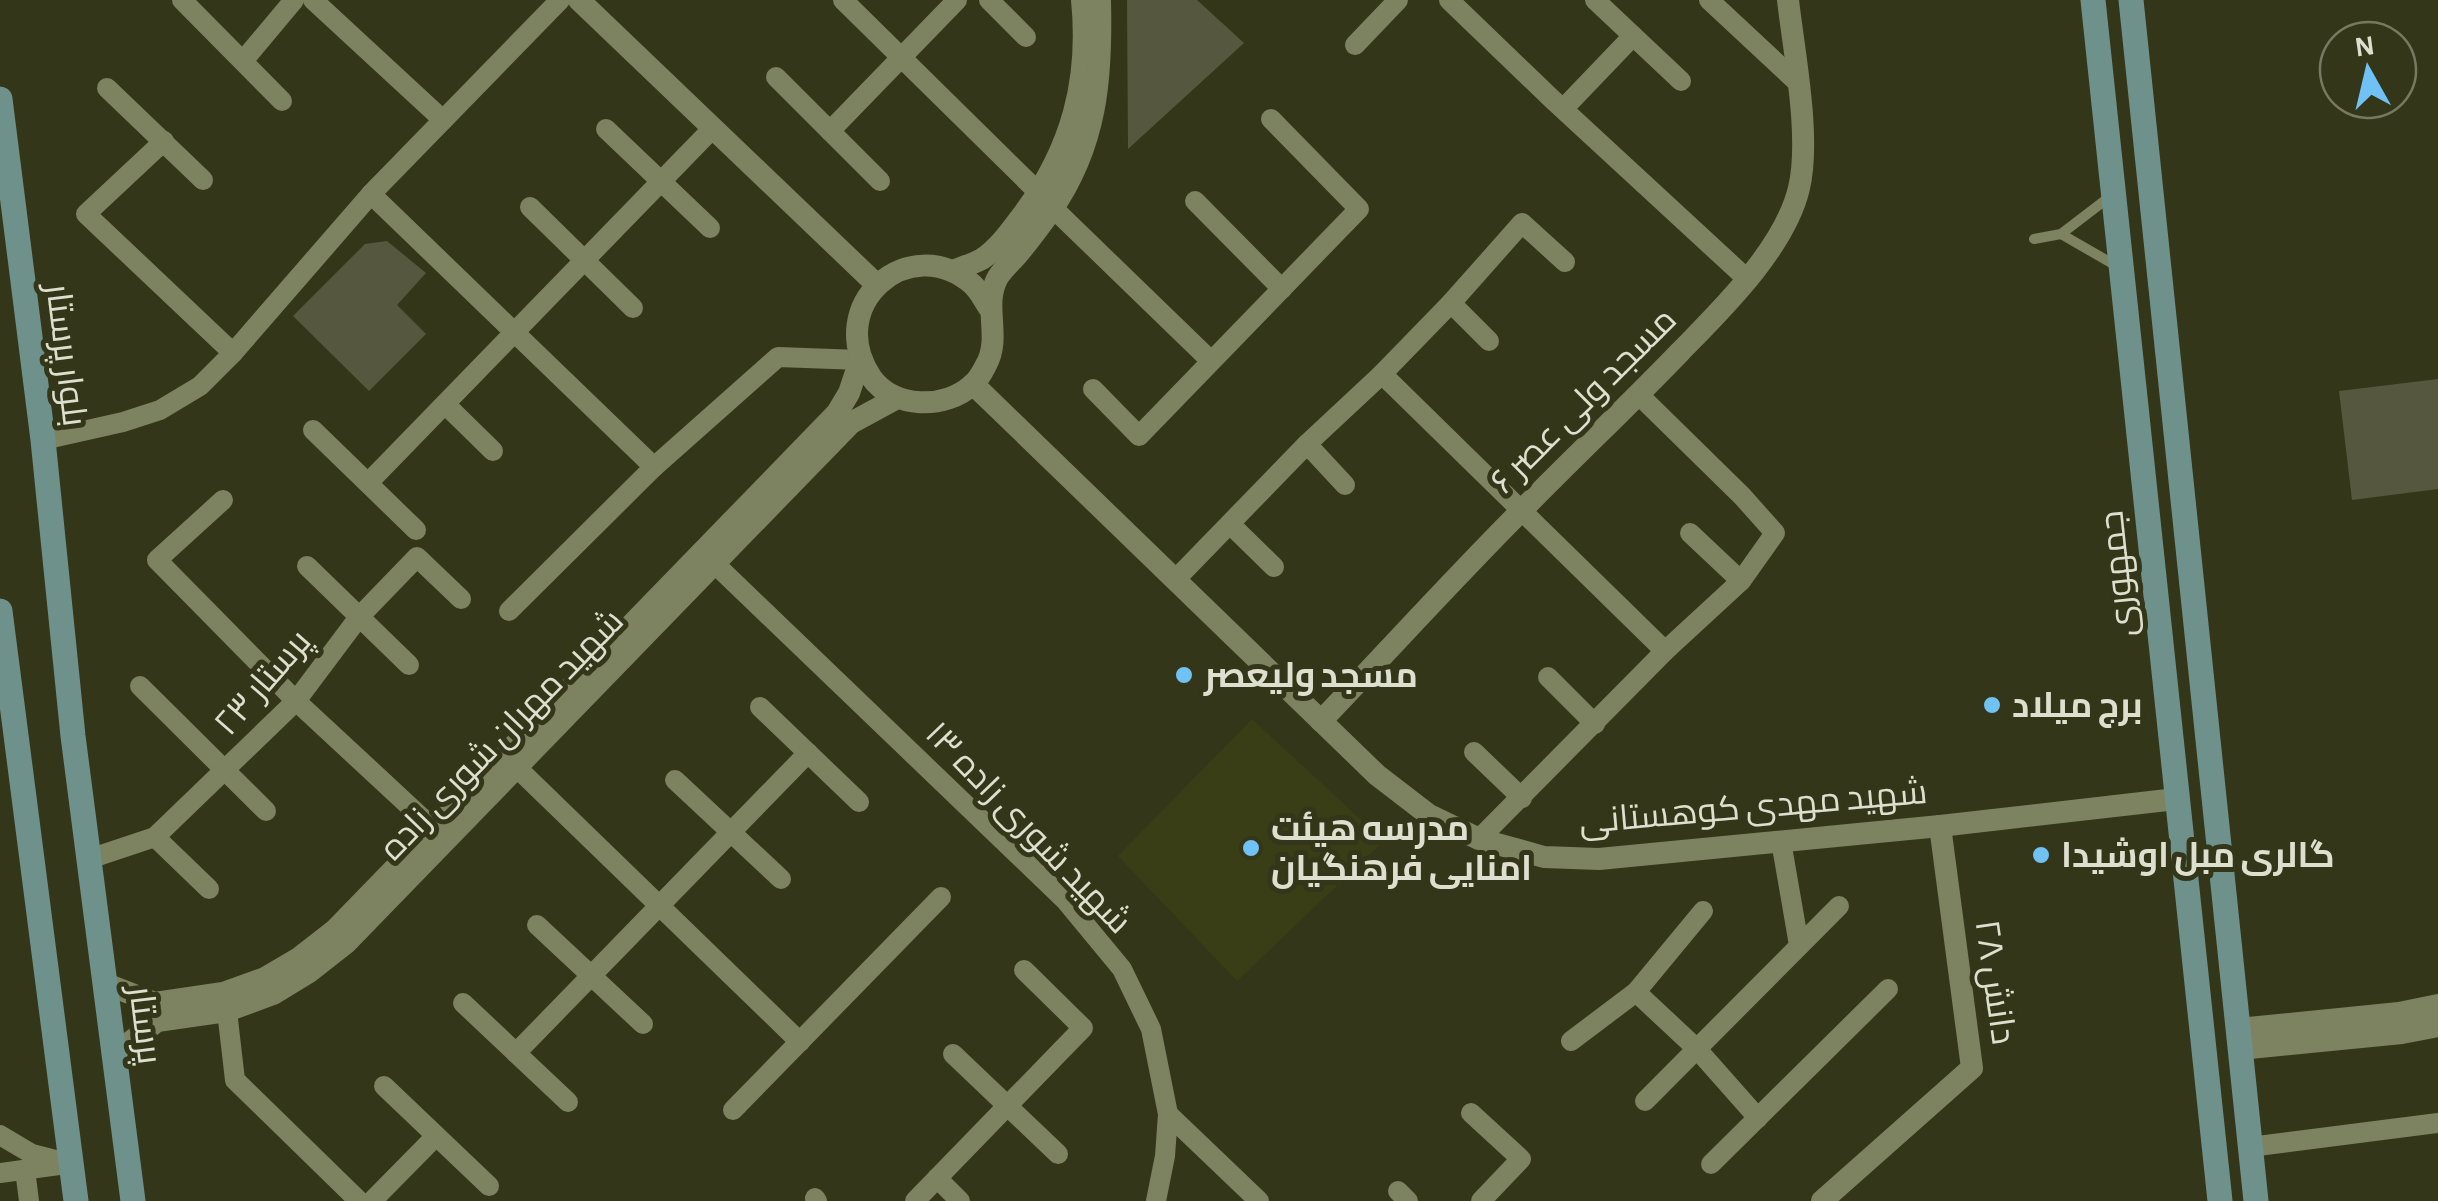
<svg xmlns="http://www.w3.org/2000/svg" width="2438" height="1201" font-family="'Alegreya Sans',Cairo,sans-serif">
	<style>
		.built { fill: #3a3e17 }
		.green { fill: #55583e }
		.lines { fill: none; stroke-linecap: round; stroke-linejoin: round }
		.service { stroke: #7d8261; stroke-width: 10 }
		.minor { stroke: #7d8261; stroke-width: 20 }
		.tertiary { stroke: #7d8261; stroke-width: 22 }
		.secondary { stroke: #6f918c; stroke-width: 25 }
		.poi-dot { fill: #70c1f4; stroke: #333618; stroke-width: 4 }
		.labels { text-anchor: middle; stroke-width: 10; stroke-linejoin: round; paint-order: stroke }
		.street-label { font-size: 35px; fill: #dde0ce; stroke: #333618 }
		.poi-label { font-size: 35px; font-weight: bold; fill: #dde0ce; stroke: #333618; text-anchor: start }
	</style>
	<rect width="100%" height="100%" fill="#333618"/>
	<!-- built -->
	<polygon class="built" points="1252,719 1384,841 1237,981 1118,856"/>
	<!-- green -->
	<g class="green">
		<polygon points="1127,0 1197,0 1244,43 1128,149"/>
		<polygon points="387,241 426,273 397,305 426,334 369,391 293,316 365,244"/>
		<polygon points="2438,379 2438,489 2352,500 2339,391"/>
	</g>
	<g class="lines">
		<!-- service -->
		<g class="service">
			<polyline points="2061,234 2120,268"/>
			<polyline points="2034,239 2061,234 2112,195"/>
		</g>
		<!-- minor -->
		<g class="minor">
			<polyline points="182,0 282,101"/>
			<polyline points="313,0 443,120"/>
			<polyline points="843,0 1039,193"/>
			<polyline points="989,0 1026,37"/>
			<polyline points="1449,0 1553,100 1747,279"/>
			<polyline points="1595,0 1681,81"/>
			<polyline points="1709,0 1797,82"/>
			<polyline points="1355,45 1398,0"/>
			<polyline points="243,61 294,0"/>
			<polyline points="776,77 880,181"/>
			<polyline points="107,88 203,180"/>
			<polyline points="1564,108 1633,36"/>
			<polyline points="606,129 710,228"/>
			<polyline points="830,131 957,0"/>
			<polyline points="164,141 86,214 233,353"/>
			<polyline points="371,194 654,467"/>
			<polyline points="1195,201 1282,289"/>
			<polyline points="530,207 633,308"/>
			<polyline points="1053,208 1211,361"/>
			<polyline points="1451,303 1489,341"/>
			<polyline points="1382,374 1665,651"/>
			<polyline points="1093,389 1139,436 1359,209 1271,119"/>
			<polyline points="1639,395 1742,496 1775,533 1741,581"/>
			<polyline points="445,404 493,451"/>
			<polyline points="313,430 416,530"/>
			<polyline points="43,440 123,422 160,410 200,386 233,353 371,194 560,0"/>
			<polyline points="1307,444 1345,485"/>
			<polyline points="368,483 713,128"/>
			<polyline points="223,500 157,560 296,701 434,829"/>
			<polyline points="1230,524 1274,567"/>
			<polyline points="715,564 1065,900 1122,969 1151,1029 1168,1114 1165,1156 1156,1201"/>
			<polyline points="307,566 409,665"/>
			<polyline points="1175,580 1307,444 1382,374 1451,303 1522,223 1565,262"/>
			<polyline points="509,611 654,467 778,357 860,360"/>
			<polyline points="1548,677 1595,724"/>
			<polyline points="140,686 266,811"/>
			<polyline points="760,707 859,802"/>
			<polyline points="1474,752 1522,798"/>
			<polyline points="507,758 800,1042"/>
			<polyline points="675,780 781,879"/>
			<polyline points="155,837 209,889"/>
			<polyline points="1479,839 1665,651 1741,581 1690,533"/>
			<polyline points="1781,841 1799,945"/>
			<polyline points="89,859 155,837 296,701 359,617 417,557 461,599"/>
			<polyline points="537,925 643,1024"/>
			<polyline points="1636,992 1697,1049 1758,1118"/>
			<polyline points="463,1003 568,1102"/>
			<polyline points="227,1011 235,1080 359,1201"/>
			<polyline points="1571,1041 1636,992 1703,911"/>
			<polyline points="516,1053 808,753"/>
			<polyline points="953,1054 1058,1154"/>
			<polyline points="384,1086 489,1186"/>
			<polyline points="1645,1101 1839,906"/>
			<polyline points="733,1110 941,897"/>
			<polyline points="1471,1113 1521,1159 1481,1201"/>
			<polyline points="1168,1114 1259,1201"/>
			<polyline points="0,1135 32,1154 71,1164"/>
			<polyline points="2250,1147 2438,1123"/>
			<polyline points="1711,1164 1888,989"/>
			<polyline points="25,1170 29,1201"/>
			<polyline points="0,1173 59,1165"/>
			<polyline points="937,1178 960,1201"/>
			<polyline points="1398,1191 1408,1201"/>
			<polyline points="815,1198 817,1201"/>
			<polyline points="372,1201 436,1136"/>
			<polyline points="915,1201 1083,1028 1024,970"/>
		</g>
		<!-- tertiary -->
		<g class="tertiary">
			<polyline points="579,0 877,285"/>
			<path d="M953 271C962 267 973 264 982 259 999 248 1012 229 1024 213 1072 148 1090 80 1082 0"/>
			<path d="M990 309C984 301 980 291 972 284 909 230 823 305 871 377 893 409 946 410 973 384 978 380 983 371 986 365 1002 337 982 305 998 277 1003 269 1012 261 1018 254 1030 240 1040 226 1051 211 1097 145 1102 78 1100 0"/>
			<polyline points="973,384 1377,775 1429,815 1479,839 1544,857 1599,859 1940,826 2176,799"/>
			<path d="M1321 721C1389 650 1455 577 1525 507 1576 455 1629 405 1680 352 1722 309 1785 248 1799 188 1811 137 1794 53 1788 0"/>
			<polyline points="106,984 155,1003 223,993 265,978 299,958 335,930 837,413 849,393 860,360"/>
			<polyline points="2238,1029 2399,1013 2438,1005"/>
			<polyline points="2240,1049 2402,1033 2438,1026"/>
			<polyline points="115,1054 157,1021 227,1011 273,994 309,972 346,943 851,423 897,398"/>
			<polyline points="1822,1201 1972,1068 1940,826"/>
		</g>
		<!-- secondary -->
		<g class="secondary">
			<polyline points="2093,0 2220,1201"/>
			<polyline points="2131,0 2256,1201"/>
			<polyline points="0,99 43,440 73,736 133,1201"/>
			<polyline points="0,611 76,1201"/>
		</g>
	</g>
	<!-- markers -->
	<g class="poi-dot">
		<circle cx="1184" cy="675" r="10"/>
		<circle cx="1992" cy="705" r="10"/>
		<circle cx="1251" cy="848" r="10"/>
		<circle cx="2041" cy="855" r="10"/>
	</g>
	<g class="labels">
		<!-- street labels -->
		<g class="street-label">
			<text transform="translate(67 355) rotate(83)" y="12">بلوار پرستار</text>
			<text transform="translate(1583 400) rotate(-45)" y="12">مسجد ولی عصر ۶</text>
			<text transform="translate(2117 574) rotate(-96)" y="12">جمهوری</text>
			<text transform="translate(262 682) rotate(-49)" y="12">پرستار ۲۳</text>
			<text transform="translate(501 734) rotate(-46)" y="12">شهید مهران شوری زاده</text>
			<text transform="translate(1753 806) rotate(-5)" y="12">شهید مهدی کوهستانی</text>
			<text transform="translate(1029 827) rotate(46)" y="12">شهید شوری زاده ۱۳</text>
			<text transform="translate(1996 982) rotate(82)" y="12">دانش ۲۸</text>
			<text transform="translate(146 1025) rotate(83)" y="12">پرستار</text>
		</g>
		<!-- poi labels -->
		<g class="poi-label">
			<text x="1204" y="687">مسجد ولیعصر</text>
			<text x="2012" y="717">برج میلاد</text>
			<text x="1271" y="840">مدرسه هیئت<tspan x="1271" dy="40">امنایی فرهنگیان</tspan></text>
			<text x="2061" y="867">گالری مبل اوشیدا</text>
		</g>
	</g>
	<!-- north arrow -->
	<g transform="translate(2368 70) rotate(352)"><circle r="48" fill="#333618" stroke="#777a61" stroke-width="2.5"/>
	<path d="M0-8L18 38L0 25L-18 38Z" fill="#70c1f4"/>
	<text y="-15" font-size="28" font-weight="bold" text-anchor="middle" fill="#dde0ce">N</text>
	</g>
</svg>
